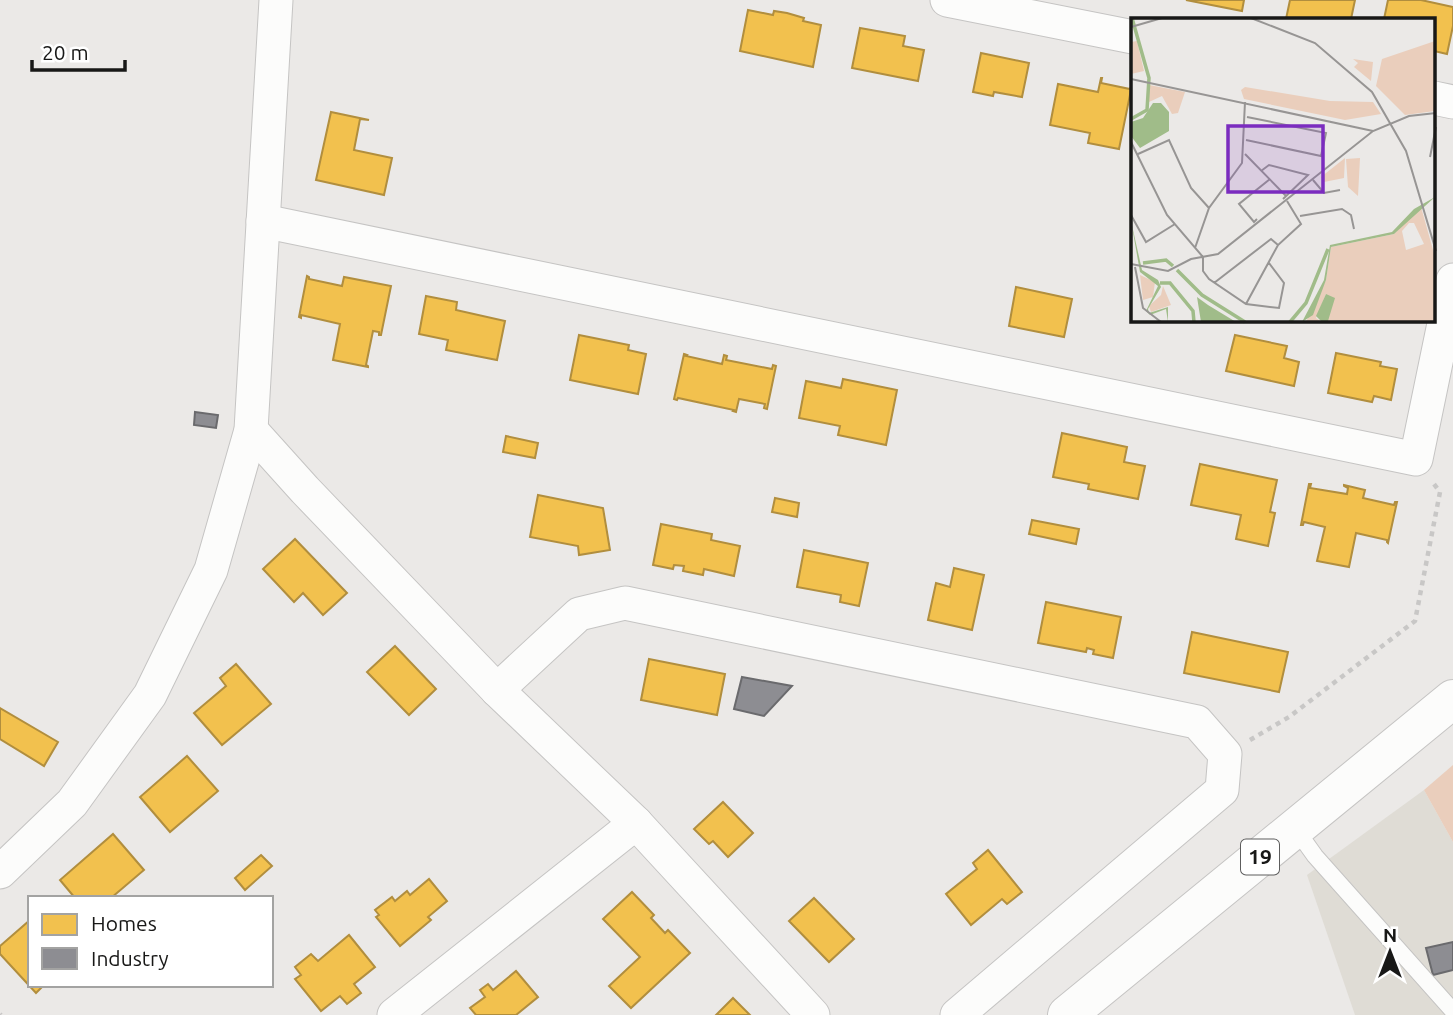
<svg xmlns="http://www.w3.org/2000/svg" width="1453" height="1015" font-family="Ubuntu,sans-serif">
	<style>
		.built { fill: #dfdcd5 }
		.green { fill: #eacebc }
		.homes { fill: #f2c14e; stroke: #b18e3e; stroke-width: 2 }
		.industry { fill: #8d8d92; stroke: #6a6a6d; stroke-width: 2 }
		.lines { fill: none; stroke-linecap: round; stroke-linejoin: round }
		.service-casing { stroke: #c5c4c3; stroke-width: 18 }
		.minor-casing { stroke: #c5c4c3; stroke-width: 35 }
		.primary-casing { stroke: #c5c4c3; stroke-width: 40 }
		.path { stroke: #c8c7c6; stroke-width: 4.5; stroke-dasharray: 5 5; stroke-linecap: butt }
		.service { stroke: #fcfcfb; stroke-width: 16 }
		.minor { stroke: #fcfcfb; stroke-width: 33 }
		.primary { stroke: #fcfcfb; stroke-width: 38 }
		.labels { text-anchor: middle; stroke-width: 7; stroke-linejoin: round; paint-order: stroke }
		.shield { fill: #fff; stroke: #5d5d5d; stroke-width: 2 }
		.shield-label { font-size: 21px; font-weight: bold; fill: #181817 }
		.inset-river { fill: none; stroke: #a0bc89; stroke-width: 3.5 }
		.inset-road { fill: none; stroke: #979594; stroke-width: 2 }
		.view { fill: #7b2cbf; fill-opacity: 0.15; stroke: #7b2cbf; stroke-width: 3.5 }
		.inset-edge { fill: none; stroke: #181817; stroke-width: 3.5 }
	</style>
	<rect width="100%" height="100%" fill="#ebe9e7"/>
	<!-- built -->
	<polygon class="built" points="1424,790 1453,842 1453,1015 1355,1015 1307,875"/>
	<!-- green -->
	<polygon class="green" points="1453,765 1453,842 1424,790"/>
	<!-- homes -->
	<g class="homes">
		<polygon points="1186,0 1244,0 1242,11"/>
		<polygon points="1290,0 1355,0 1351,19 1286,19"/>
		<polygon points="1388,0 1421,0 1453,7 1453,26 1447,54 1434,51 1434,19 1384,19"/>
		<polygon points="748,10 773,15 774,11 787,13 804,18 803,21 821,25 813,67 740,51"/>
		<polygon points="860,28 905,36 903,46 924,50 918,81 852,68"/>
		<polygon points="981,53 1029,63 1022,97 994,92 993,96 973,92"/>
		<polygon points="1101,78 1102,78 1101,83 1130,89 1132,85 1119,149 1088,143 1090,133 1050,125 1058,84 1098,92"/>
		<polygon points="331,112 369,120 360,119 354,150 392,158 384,195 316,180"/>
		<polygon points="307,276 309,277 309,279 342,286 344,277 391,286 381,335 379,335 379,332 373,331 366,365 368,366 368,367 333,360 340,324 301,315 301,318 299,317"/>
		<polygon points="1016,287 1072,299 1064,337 1009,326"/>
		<polygon points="426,296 457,302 456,310 505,321 497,360 446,350 448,340 419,334"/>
		<polygon points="579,335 629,345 628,350 646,354 638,394 570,380"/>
		<polygon points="1235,335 1287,346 1284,358 1299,362 1294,386 1226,371"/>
		<polygon points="1336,353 1381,362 1380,366 1397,369 1391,400 1374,396 1372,402 1328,393"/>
		<polygon points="684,354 687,355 686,356 722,364 724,355 727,356 726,360 772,369 773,365 776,366 767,409 764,408 765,404 739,399 736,412 733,411 734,410 678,398 677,400 674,399"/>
		<polygon points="843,379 897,390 886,445 838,435 840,426 799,418 806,381 841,388"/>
		<polygon points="1062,433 1127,447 1124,462 1145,466 1138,499 1088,489 1089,484 1053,477"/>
		<polygon points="506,436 538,443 535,458 503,452"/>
		<polygon points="1200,464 1277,480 1270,512 1275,513 1268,546 1236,539 1241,515 1191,505"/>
		<polygon points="1309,484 1311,484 1310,488 1347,494 1348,488 1344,486 1344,485 1365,490 1363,498 1394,505 1395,502 1397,502 1388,543 1387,542 1387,540 1356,533 1349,567 1317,561 1325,527 1304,522 1303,525 1301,525"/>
		<polygon points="538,495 603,508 610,550 579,555 578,546 530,537"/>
		<polygon points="775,498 799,503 797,517 772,512"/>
		<polygon points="1032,520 1079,529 1076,544 1029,534"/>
		<polygon points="661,524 712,534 711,540 740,546 734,576 704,569 703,575 683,571 684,566 674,565 673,569 653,565"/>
		<polygon points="295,539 347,593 323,615 303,593 294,602 263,569"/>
		<polygon points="804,550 868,563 859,606 840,602 841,595 797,587"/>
		<polygon points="954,568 984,575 972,630 928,620 936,583 950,587"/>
		<polygon points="1046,602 1121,617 1113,658 1093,654 1094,650 1087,648 1086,652 1038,643"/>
		<polygon points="1192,632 1288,652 1279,692 1184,673"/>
		<polygon points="395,646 436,689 409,715 367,672"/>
		<polygon points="649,659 725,674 717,715 641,700"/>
		<polygon points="236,664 271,704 222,745 194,713 226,686 220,678"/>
		<polygon points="0,708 58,742 44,766 0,739"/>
		<polygon points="187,756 218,791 170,832 140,797"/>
		<polygon points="723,802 753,833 728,857 713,841 709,844 694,829"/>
		<polygon points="113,834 144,870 111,898 75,898 60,880"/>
		<polygon points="988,850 1022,892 1007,904 1002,899 971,925 946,894 977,869 973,863"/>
		<polygon points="261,855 272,866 245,890 235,878"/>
		<polygon points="429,879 447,901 428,917 431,920 400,946 376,917 379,915 375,910 392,897 395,901 407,891 410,895"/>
		<polygon points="632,892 654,915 651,918 665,933 668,930 690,953 631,1008 609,986 640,957 603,919"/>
		<polygon points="814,898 854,939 829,962 789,921"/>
		<polygon points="30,920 30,985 44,985 36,993 0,954 0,946"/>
		<polygon points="349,935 375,967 354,984 361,993 347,1004 340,996 321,1011 295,979 301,975 295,967 311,954 318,961"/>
		<polygon points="516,971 538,997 516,1015 476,1015 470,1008 485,997 480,990 488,984 493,990"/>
		<polygon points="733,998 750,1015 716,1015"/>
	</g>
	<!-- industry -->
	<g class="industry">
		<polygon points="195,412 218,415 216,428 194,425"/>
		<polygon points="742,677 792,686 764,716 734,709"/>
		<polygon points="1453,942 1453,970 1433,975 1426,948"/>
	</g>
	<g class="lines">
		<defs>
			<polyline id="service" points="1295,828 1315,856 1453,1011"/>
			<g id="minor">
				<polyline points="947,0 1133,37"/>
				<polyline points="1434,98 1453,102"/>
				<polyline points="263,221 1416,459 1453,280"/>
				<polyline points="251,430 305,490 497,690 636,823 813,1015"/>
				<polyline points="497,690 579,614 625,603 1197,722 1225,754 1222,790 957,1015"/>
				<polyline points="0,872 72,803 150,695 211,570 251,430 276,0"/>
				<polyline points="394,1015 636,823"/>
			</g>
			<polyline id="primary" points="1067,1015 1453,699"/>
		</defs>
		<!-- service casing -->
		<use href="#service" class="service-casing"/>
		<!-- minor casing -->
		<use href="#minor" class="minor-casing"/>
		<!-- primary casing -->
		<use href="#primary" class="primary-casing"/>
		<!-- path -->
		<g class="path">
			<polyline points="1250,740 1289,717 1415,621 1440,492 1434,484"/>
			<polyline points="0,1014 1,1015"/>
		</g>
		<!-- service -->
		<use href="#service" class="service"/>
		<!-- minor -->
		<use href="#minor" class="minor"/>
		<!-- primary -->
		<use href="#primary" class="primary"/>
	</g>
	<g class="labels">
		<!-- shield labels -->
		<rect class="shield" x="1241" y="839.5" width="38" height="35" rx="5"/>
		<g class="shield-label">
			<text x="1260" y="864">19</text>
		</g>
	</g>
	<!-- overview -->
	<g transform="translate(1131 18)">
		<rect width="304" height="304" fill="#ebe9e7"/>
		<path d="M6 23 13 53 0 56V24ZM304 23V93L274 97 245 68 251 41ZM222 41 242 44 240 63 223 49 227 45ZM18 67 54 74 47 95 41 96 31 78 18 84ZM114 69 199 83 242 84 250 96 214 102 190 97 113 81 110 72ZM214 140 213 160 193 164 190 159ZM229 140 227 178 217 169 215 141ZM290 189 304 239V304H195V276L185 300 191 304H175L195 262 200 229 263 216ZM278 205H283L293 226 275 232 271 213ZM9 257 24 264 22 279 12 282ZM32 268 40 287 20 294 18 288 30 277Z" fill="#eacebc" fill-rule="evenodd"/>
		<path d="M22 85H30L38 94V113L9 130 0 118V104L12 100ZM304 179 263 216 200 229 195 262 182 297 171 304 193 262 199 227 261 214 283 191ZM0 203 11 252 27 262 30 269 17 291 18 295 37 289V304L35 291 19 297 15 293 27 268 9 254ZM195 276 204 280 197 303 191 304 185 298ZM66 279 77 287 105 304H70Z" fill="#a0bc89"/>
		<path class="inset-river" d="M0 101 16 92 18 60 1 0M12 245 35 242 42 248M46 252 71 277 114 304M29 265H39L62 293 63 304M159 304 175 285 197 231"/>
		<path class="inset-road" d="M120 0 184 25 241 74 275 133 305 233M0 9 31 0M0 61 242 113M115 122 190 138 195 115 116 99M0 124 36 197 72 239V253L78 261 115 286 148 290 153 265 138 245M7 136 38 122 60 170 78 190M114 136 155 178M299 139 305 109M130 153 138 147 177 157 152 181M182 162 193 175 209 172M0 197 15 224 44 206M169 198 211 191 220 197 223 211M126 201 123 204 108 186 139 161M64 230 78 190 111 145 114 84M0 246 37 253 60 241 87 236 242 113 278 98 305 95M4 249 12 290 30 304M83 265 140 221 147 227M115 286 147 227 170 206 156 183"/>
		<path class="view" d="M97 108H192V174H97Z"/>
		<rect width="304" height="304" class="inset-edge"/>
	</g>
	<!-- legend -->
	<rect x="28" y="896" width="245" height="91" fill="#ffffff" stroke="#a3a3a2" stroke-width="2"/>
	<rect x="42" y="914" width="35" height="21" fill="#f2c14e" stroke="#a3a3a2" stroke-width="2"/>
	<text x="91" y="931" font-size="21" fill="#181817">Homes</text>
	<rect x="42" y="948" width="35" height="21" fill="#8d8d92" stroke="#a3a3a2" stroke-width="2"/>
	<text x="91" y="966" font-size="21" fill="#181817">Industry</text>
	<!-- north arrow -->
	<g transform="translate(1390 952)" stroke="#ffffff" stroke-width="5" paint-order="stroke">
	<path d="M0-5L12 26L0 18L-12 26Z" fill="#181817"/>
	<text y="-10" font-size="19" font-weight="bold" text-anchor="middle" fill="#181817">N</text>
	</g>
	<!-- scale -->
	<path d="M32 60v10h93v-10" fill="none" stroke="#181817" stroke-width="3.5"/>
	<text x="42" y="60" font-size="21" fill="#181817" stroke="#ffffff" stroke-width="5" paint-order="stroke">20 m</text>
</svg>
